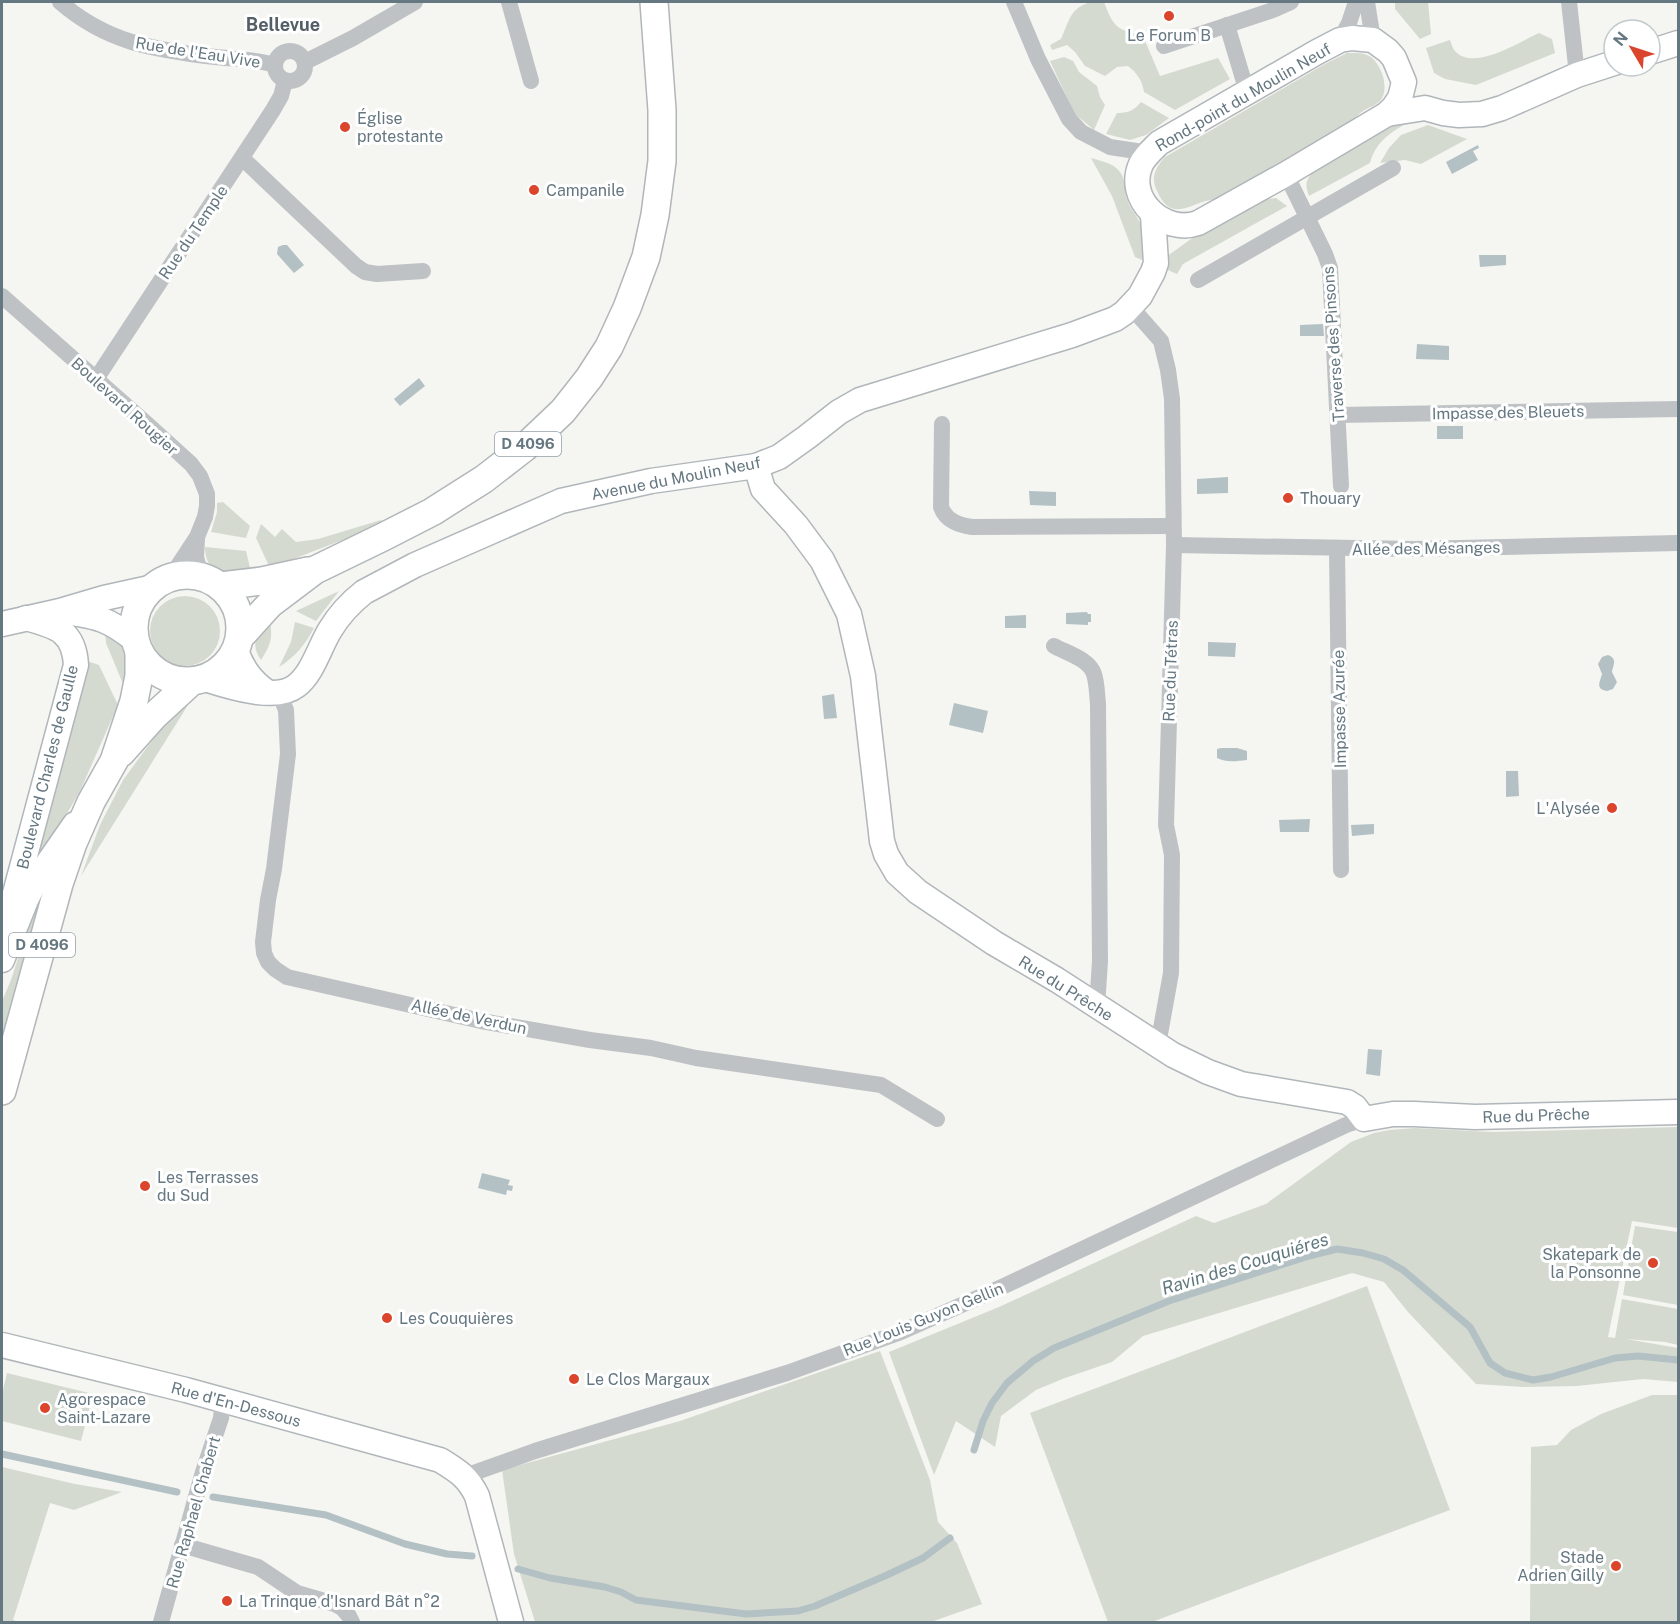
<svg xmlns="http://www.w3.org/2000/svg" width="1680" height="1624" font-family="'Public Sans',sans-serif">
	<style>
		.green { fill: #d5dad1 }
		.water { fill: #b3c1c4 }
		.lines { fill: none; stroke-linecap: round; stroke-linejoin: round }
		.stream { stroke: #b3c1c4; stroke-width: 7 }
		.secondary-casing { stroke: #b0b6ba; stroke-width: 27 }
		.primary-casing { stroke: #b1b6b9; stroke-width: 30 }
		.street { stroke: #bec2c5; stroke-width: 16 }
		.secondary { stroke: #fff; stroke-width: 24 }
		.primary { stroke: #fff; stroke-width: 27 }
		.poi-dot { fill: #da452c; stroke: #fff; stroke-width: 2 }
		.labels { text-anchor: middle; stroke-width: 6; stroke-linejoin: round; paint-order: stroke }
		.shield { fill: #fff; stroke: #93a0a7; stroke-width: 1.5 }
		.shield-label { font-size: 15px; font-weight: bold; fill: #657781 }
		.poi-label { font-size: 16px; fill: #657781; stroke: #fff; text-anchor: start }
		.street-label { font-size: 16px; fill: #657781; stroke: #fff }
		.neighbourhood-label { font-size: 18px; font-weight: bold; fill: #535f66; stroke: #fff }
		.water-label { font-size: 18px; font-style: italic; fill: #61797e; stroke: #fff }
	</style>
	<rect width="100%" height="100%" fill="#f5f5f1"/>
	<!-- green -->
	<g class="green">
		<path d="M1090 2H1104C1114 28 1116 29 1143 36L1160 76 1218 58 1230 79 1175 110 1144 92C1142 80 1137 73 1128 66L1117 67 1105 76 1085 66 1075 52 1067 45 1052 50 1050 45 1061 39C1069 22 1069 9 1090 2Z"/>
		<polygon points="1395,2 1428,2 1431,34 1420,39 1395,9"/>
		<path d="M1539 33 1552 39 1555 53 1476 85 1445 79 1434 73 1426 48 1450 40C1451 43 1453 50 1456 52 1475 71 1519 42 1539 33Z"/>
		<path d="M1347 53C1355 53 1364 52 1371 57 1382 66 1390 89 1380 101 1376 105 1368 108 1363 111 1357 115 1353 120 1349 125L1217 200C1196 197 1173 228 1157 191 1150 177 1156 167 1165 157L1325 64Z"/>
		<polygon points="1064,57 1073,61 1079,72 1097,86 1100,97 1105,105 1094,130 1074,113 1050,61"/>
		<path d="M1141 102 1169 118 1146 135 1130 140 1106 134 1117 113C1127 113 1134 111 1141 102Z"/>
		<path d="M1413 120C1394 130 1376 140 1370 163L1309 196C1305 185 1305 180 1314 171L1392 121Z"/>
		<polygon points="1428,125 1467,139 1421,164 1405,160 1380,163 1389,148 1401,135"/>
		<path d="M1091 158C1101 161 1114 163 1120 172 1126 180 1124 190 1127 199 1129 207 1134 212 1138 219 1146 232 1145 247 1142 260L1135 257 1112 196Z"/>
		<polygon points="1276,198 1287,206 1183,264 1177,274 1161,267 1166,257 1191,239 1267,199"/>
		<polygon points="223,502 250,526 246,538 211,532 217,512 217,503"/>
		<polygon points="381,520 384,524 270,568 256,538 261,524 275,537 282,529 296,542 318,539"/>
		<path d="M205 547 246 551 251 572 215 571C208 564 205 557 205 547Z"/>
		<polygon points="339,591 316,621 296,611"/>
		<circle cx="185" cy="631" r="35"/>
		<path d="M269 617C273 637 272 643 261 660 249 643 258 633 269 617Z"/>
		<path d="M295 622 314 628C304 646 296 656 279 667L291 642Z"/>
		<path d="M105 628C110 632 116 637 119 642 127 654 126 671 123 684L106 643Z"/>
		<polygon points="87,661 99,665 118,705 80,791 28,881"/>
		<polygon points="188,705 81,876 100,825 123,780 162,727"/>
		<polygon points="42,884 48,886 2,1056 2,1001 11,980"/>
		<polygon points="1678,1127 1678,1228 1632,1221 1608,1337 1615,1338 1622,1299 1678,1309 1678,1345 1665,1342 1626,1339 1678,1348 1678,1382 1643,1379 1577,1386 1524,1387 1476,1384 1408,1312 1384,1282 1352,1273 1143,1336 1112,1362 1065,1378 1036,1390 1001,1416 995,1447 956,1421 934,1475 889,1352 999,1307 1196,1216 1214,1223 1266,1204 1351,1142 1374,1133 1389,1130 1415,1128 1492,1132"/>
		<polygon points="1635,1226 1678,1232 1678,1305 1623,1295"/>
		<polygon points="1367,1286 1450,1510 1152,1622 1108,1622 1030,1413"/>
		<polygon points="880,1351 930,1480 938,1522 957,1543 982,1604 931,1622 535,1622 514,1554 502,1470 680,1421"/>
		<polygon points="7,1373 93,1394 81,1441 2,1421 2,1394"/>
		<polygon points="1652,1395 1678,1395 1678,1622 1530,1622 1531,1447 1557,1445 1571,1430 1601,1414"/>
		<polygon points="2,1467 75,1484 122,1492 74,1510 50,1503 13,1620 20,1622 2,1622"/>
	</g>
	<!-- water -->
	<g class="water">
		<polygon points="1478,145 1479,148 1473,151 1478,160 1452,174 1446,162"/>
		<polygon points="283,245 287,245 304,265 294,273 277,254 278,247"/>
		<polygon points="1479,255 1506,255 1506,265 1480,267"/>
		<polygon points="1323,324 1324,336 1300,336 1300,325"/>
		<polygon points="1417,344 1449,346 1449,360 1416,359"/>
		<polygon points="419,378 425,386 400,406 394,399"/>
		<rect x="1437" y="426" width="26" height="13"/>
		<polygon points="1228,477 1228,493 1197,494 1197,479"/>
		<polygon points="1029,491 1056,492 1056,506 1030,505"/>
		<polygon points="1087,612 1088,614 1091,614 1091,622 1088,622 1088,625 1066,624 1066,613"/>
		<polygon points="1026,615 1026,628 1005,628 1005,616"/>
		<polygon points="1208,642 1236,643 1235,657 1208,656"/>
		<path d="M1608 655C1618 659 1613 665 1612 672L1617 682 1613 689 1607 691C1595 689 1600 682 1602 674L1598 664 1602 657Z"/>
		<polygon points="834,694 837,718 824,719 822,696"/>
		<polygon points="954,703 988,711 983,733 949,725"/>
		<path d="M1221 748H1237L1247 751V760C1236 761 1227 763 1217 758V749Z"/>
		<polygon points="1506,771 1518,771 1519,796 1506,797"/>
		<polygon points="1310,819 1309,832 1280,832 1279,820"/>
		<polygon points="1374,824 1374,834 1352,836 1351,825"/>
		<polygon points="1368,1049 1382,1050 1380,1076 1366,1074"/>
		<polygon points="482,1173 510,1180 508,1185 513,1186 512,1191 507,1190 506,1195 478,1188"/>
	</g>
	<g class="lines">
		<!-- stream -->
		<g class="stream">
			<polyline points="974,1450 983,1421 992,1403 1007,1383 1033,1361 1054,1348 1169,1301 1309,1256 1337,1249 1363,1253 1384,1259 1403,1270 1470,1327 1490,1363 1505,1373 1533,1380 1551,1377 1615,1358 1638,1356 1678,1360"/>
			<polyline points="2,1454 177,1492"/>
			<polyline points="213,1497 326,1515 405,1544 447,1554 472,1556"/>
			<polyline points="518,1569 550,1578 605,1587 621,1592 636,1600 746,1614 798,1611 815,1606 887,1575 923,1558 950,1538"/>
		</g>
		<defs>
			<g id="secondary">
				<path d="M1352 38 1373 40 1388 51 1394 58 1404 82 1400 98 1394 107 1387 114 1286 174 1198 223C1164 235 1125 199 1141 164 1145 156 1152 150 1159 143L1317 52 1340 40Z"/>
				<polyline points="1650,52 1678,43"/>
				<polyline points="1387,114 1425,108 1443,113 1459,115 1482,114 1502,108 1577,75 1614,63"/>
				<polyline points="756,466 763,489 796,525 822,560 849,614 863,676 882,841 886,854 897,873 918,892 994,943 1057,980 1173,1055 1208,1072 1241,1084 1347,1102 1355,1107 1364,1119 1393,1114 1414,1114 1475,1117 1678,1112"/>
				<path d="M65 612C99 617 108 619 135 640"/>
				<polyline points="2,624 60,611 104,598 154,587"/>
				<path d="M236 651C243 669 251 681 267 692"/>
				<path d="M205 679C227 686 276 702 296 686 313 673 319 648 330 630 339 615 350 603 364 592L415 565 561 501 651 481 756 466 779 457 807 437 839 412 860 400 1072 335 1115 319 1124 313 1140 296 1153 272 1156 263 1153 215"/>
				<path d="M2 942 76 665C74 630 55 626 26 618"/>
				<polyline points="2,960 26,900 36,880 75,824"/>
				<path d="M2 1345 186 1390 440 1460C458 1471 468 1477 477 1496L511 1622"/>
			</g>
			<g id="primary">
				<circle cx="187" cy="628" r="53"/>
				<polyline points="221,586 262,581 308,571"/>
				<polyline points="240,637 270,604 315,570 383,537 432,512 484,479 524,448 563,411 589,378 609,347 627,308 646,257 655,215 662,161 662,110 654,2"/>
				<polyline points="121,753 154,716 191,682"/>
				<polyline points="2,1091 59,884 73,843 91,802 114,761 134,701 139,676 139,652"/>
			</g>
		</defs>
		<!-- secondary casing -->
		<use href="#secondary" class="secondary-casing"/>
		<!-- primary casing -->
		<use href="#primary" class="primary-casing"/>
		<!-- street -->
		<g class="street">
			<path d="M60 2C107 43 155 50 215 57 236 59 255 59 275 65"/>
			<polyline points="509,2 531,81"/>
			<polyline points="1014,2 1038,59 1069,119 1081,132 1110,147 1149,153"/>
			<polyline points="1367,2 1373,40"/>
			<polyline points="1569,2 1577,75"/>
			<polyline points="1227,25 1247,92"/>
			<polyline points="1340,40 1349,23 1356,2"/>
			<polyline points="1164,46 1273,10 1291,2"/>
			<circle cx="290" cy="66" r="15"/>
			<polyline points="305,62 353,38 415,2"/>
			<polyline points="242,158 356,266 365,272 377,274 423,271"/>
			<polyline points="1286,174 1325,254 1330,268 1341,486"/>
			<polyline points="1198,280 1393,168"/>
			<polyline points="2,296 147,424 191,464 200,476 207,494 207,506 205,517 197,537 170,578"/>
			<polyline points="1131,307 1161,341 1168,370 1172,399 1174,545 1166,825 1172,855 1171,973 1158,1045"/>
			<polyline points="96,379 273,110 281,96 285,81"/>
			<polyline points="1338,415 1678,409"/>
			<path d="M942 424 941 507C946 521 959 525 972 527L1173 526"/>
			<polyline points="197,539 196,557 201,576"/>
			<polyline points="1174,545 1415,549 1678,543"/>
			<polyline points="1337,549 1341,870"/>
			<path d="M1054 646C1067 653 1089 659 1094 674 1097 683 1097 695 1098 704L1100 961 1097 1007"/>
			<polyline points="279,693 286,710 288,754 274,869 268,900 263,942 264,953 268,962 275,969 287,977 481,1021 590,1040 651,1048 696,1058 881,1085 937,1119"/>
			<polyline points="465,1476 535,1451 787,1373 901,1332 1004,1286 1346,1125 1364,1119"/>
			<polyline points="182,1545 258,1567 297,1593 335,1604 342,1608 349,1616 352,1622"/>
			<polyline points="161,1622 203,1472 221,1418 223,1400"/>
		</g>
		<!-- secondary -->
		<use href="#secondary" class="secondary"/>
		<!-- primary -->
		<use href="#primary" class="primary"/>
	</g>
	<!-- markers -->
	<g class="poi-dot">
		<circle cx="1169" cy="16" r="6"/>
		<circle cx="345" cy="127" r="6"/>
		<circle cx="534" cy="190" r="6"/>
		<circle cx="1288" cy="498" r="6"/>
		<circle cx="1612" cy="808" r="6"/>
		<circle cx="145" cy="1186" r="6"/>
		<circle cx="1653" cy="1263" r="6"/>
		<circle cx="387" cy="1318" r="6"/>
		<circle cx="574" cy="1379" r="6"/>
		<circle cx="45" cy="1408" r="6"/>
		<circle cx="1616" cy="1566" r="6"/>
		<circle cx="227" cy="1601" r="6"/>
	</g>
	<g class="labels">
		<!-- shield labels -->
		<g class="shield">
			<rect x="495" y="432" width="66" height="24" rx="4.5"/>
			<rect x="9" y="933" width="66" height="24" rx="4.5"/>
		</g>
		<g class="shield-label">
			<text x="528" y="449">D 4096</text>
			<text x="42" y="950">D 4096</text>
		</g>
		<!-- poi labels -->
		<g class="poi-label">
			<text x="1169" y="41" text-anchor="middle">Le Forum B</text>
			<text x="357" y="124">Église<tspan x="357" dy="18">protestante</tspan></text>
			<text x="546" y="196">Campanile</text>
			<text x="1300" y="504">Thouary</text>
			<text x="1600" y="814" text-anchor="end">L'Alysée</text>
			<text x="157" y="1183">Les Terrasses<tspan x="157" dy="18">du Sud</tspan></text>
			<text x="1641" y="1260" text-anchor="end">Skatepark de<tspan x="1641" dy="18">la Ponsonne</tspan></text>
			<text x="399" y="1324">Les Couquières</text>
			<text x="586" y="1385">Le Clos Margaux</text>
			<text x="57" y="1405">Agorespace<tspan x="57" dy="18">Saint-Lazare</tspan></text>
			<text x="1604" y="1563" text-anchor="end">Stade<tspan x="1604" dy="18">Adrien Gilly</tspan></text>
			<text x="239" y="1607">La Trinque d'Isnard Bât n°2</text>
		</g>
		<!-- street labels -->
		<g class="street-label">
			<text transform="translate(198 52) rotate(9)" y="6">Rue de l'Eau Vive</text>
			<text transform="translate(1243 97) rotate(-30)" y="6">Rond-point du Moulin Neuf</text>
			<text transform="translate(193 232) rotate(-56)" y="6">Rue du Temple</text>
			<text transform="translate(1333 344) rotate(-94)" y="6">Traverse des Pinsons</text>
			<text transform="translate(125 406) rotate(42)" y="6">Boulevard Rougier</text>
			<text transform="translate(1508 412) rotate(-1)" y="6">Impasse des Bleuets</text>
			<text transform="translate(676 478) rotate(-11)" y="6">Avenue du Moulin Neuf</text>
			<text transform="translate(1426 548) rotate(-1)" y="6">Allée des Mésanges</text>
			<text transform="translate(1170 671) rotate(-88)" y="6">Rue du Tétras</text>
			<text transform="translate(1339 709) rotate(-91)" y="6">Impasse Azurée</text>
			<text transform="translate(47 767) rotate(-76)" y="6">Boulevard Charles de Gaulle</text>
			<text transform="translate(1066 988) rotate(32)" y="6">Rue du Prêche</text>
			<text transform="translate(469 1016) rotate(12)" y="6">Allée de Verdun</text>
			<text transform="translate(1536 1115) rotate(-2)" y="6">Rue du Prêche</text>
			<text transform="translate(923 1319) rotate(-22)" y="6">Rue Louis Guyon Gellin</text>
			<text transform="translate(236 1404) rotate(15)" y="6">Rue d'En-Dessous</text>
			<text transform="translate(193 1512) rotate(-74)" y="6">Rue Raphael Chabert</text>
		</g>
		<!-- neighbourhood labels -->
		<g class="neighbourhood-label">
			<text x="283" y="31">Bellevue</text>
		</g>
		<!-- water labels -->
		<g class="water-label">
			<text transform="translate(1245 1264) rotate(-17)" y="6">Ravin des Couquiéres</text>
		</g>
	</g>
	<!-- border -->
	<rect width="1680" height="1624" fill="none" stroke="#657781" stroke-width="6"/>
	<!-- north arrow -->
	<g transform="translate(1632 48) rotate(309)"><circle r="28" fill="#ffffff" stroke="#c1c9cd" stroke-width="1.5"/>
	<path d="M0-4.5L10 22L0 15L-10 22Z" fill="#da452c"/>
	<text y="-9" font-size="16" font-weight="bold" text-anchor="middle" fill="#657781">N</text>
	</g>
</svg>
